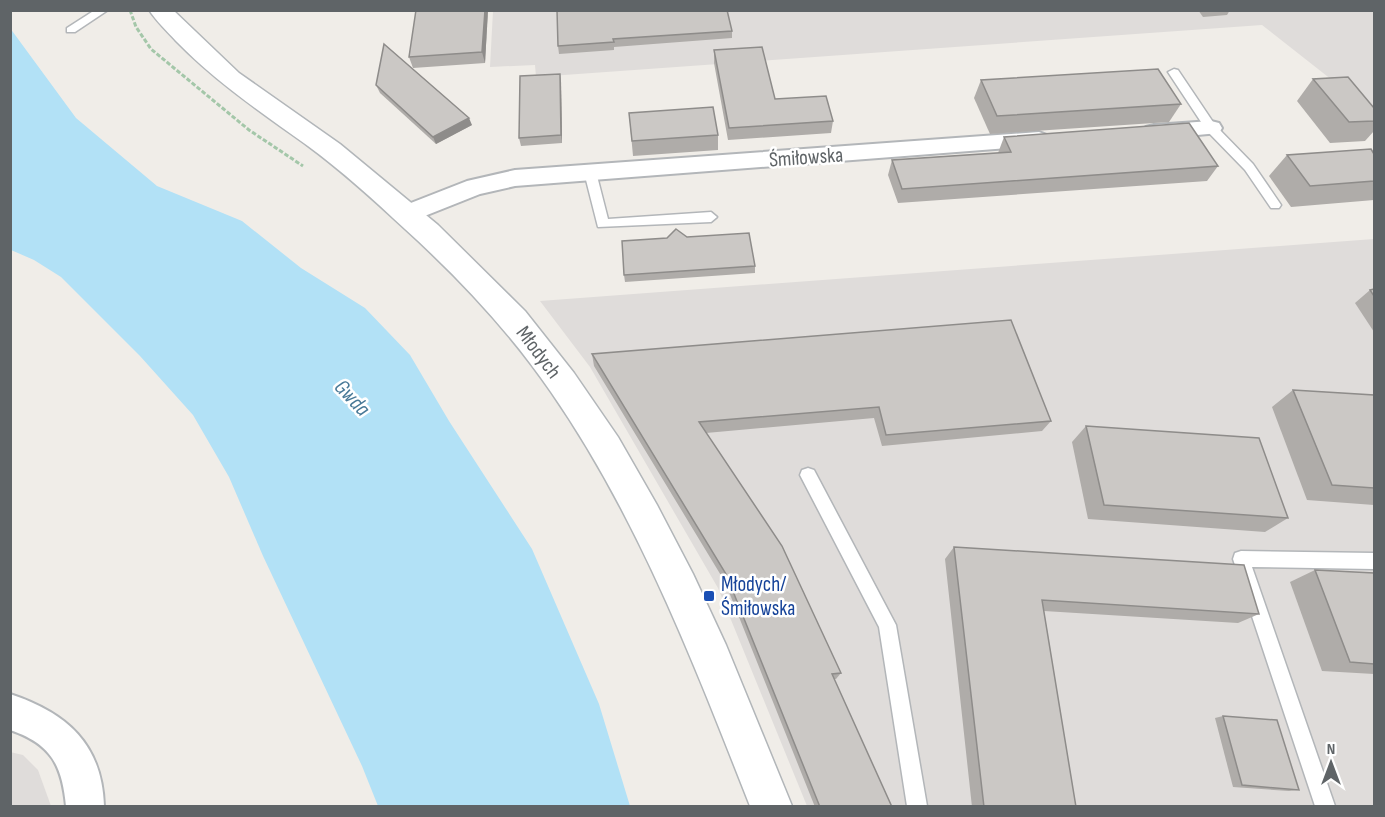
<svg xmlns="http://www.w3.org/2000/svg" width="1385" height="817" font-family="'Sofia Sans Condensed',sans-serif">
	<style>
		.industrial { fill: #dfdcda }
		.water { fill: #b2e1f6 }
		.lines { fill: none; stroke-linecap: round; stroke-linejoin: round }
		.lane-casing { stroke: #b3b6b9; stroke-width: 3 }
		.street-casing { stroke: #b3b6b9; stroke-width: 4 }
		.secondary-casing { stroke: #b2b6b9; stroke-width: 3 }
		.path { stroke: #a4c7a9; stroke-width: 3; stroke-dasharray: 4.5 2; stroke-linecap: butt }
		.lane { fill: #fff; fill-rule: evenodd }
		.street { fill: #fff; fill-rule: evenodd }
		.secondary { fill: #fff; fill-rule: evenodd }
		.wall { fill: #afaca9 }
		.shaded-wall { fill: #8e8c8a }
		.building { fill: #cbc8c5; stroke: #8e8c8a; stroke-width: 1.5 }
		.transit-dot { fill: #1a4fb4; stroke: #fff; stroke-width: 2 }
		.labels { text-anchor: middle; stroke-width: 5; stroke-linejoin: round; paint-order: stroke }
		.street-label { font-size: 21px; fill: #5f6467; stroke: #fff }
		.transit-label { font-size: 21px; fill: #164399; stroke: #fff; text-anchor: start }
		.water-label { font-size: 22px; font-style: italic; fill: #487997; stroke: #fff }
	</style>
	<rect width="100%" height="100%" fill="#f0ede8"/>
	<!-- industrial -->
	<g class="industrial">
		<polygon points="493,11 1374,11 1374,113 1262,25 536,77 535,65 490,67"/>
		<polygon points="1374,239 1374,806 807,806 718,588 590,367 540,301"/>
		<polygon points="10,752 23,755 38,770 51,806 11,806"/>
	</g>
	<!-- water -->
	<polygon class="water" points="10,28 76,118 157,186 242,221 301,268 365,308 410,355 449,421 532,549 599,704 630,806 378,806 362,766 263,556 229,477 193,415 140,356 61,277 34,260 11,250"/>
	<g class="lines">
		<defs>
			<g id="lane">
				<polygon points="95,10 108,10 75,32 67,32 67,28"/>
				<polygon points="1174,69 1178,70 1215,125 1253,164 1279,202 1281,205 1279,208 1271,208 1245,170 1207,131 1168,72"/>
				<polygon points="590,168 596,172 608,219 711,212 717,217 711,222 598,227 584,172"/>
				<polygon points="808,468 814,470 896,625 927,806 907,806 879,627 800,475 802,470"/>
				<polygon points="1241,551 1374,553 1374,569 1252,567 1335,806 1315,806 1233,559 1235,553"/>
			</g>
			<g id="street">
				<polygon points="1211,121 1219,123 1222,128 1219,133 1154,139 1146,137 1143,132 1146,127 1154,125"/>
				<polygon points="1039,132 1047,135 1050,140 1047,145 515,186 480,194 407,223 398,220 395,214 398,208 467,181 515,170"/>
				<path d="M10 694C67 713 102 744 104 806H66C62 766 52 744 10 730Z"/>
			</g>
			<path id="secondary" d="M149 10H173L239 73 340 144 438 225 525 311 574 373 618 437 657 505 693 574 726 645 792 806H750C694 664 639 519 551 392 510 332 459 278 405 229 374 200 342 171 308 146 262 113 216 82 176 41 167 31 157 22 149 10Z"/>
		</defs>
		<!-- lane casing -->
		<use href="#lane" class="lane-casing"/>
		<!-- street casing -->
		<use href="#street" class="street-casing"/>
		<!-- secondary casing -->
		<use href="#secondary" class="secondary-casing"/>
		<!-- path -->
		<polyline class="path" points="130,10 136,27 151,49 249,130 303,166"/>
		<!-- lane -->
		<use href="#lane" class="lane"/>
		<!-- street -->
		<use href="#street" class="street"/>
		<!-- secondary -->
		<use href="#secondary" class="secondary"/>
	</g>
	<!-- wall -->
	<g class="wall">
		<polygon points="488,10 485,63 413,68 409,57"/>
		<polygon points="557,10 732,31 732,38 614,47 614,50 559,54 558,46"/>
		<polygon points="1198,10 1230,10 1227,15 1203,17"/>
		<polygon points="714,50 775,99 833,121 831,133 728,140 714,63"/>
		<polygon points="1313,79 1374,108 1374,131 1365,141 1330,143 1297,101"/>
		<polygon points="981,80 1181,104 1169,122 990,134 974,98"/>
		<polygon points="561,81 562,143 521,146 519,138"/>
		<polygon points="376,85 472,125 436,144 380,93"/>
		<polygon points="629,113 718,135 718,150 633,156"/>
		<polygon points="1004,137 1218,166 1207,181 898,203 888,175 892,160 998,153"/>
		<polygon points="1374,154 1374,200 1291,207 1269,176 1287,155"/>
		<polygon points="755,266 755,273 625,282 624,275"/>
		<polygon points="1374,289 1374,332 1355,303 1370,290"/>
		<polygon points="592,354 1051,421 1042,431 882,446 874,418 706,433 841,673 836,679 834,679 892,807 815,807 725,582 594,366"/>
		<polygon points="1293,390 1374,395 1374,505 1307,500 1272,407"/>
		<polygon points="1086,426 1288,518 1265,532 1088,519 1072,442"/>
		<polygon points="954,547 1259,614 1238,623 1044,611 1076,807 972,807 945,559"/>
		<polygon points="1315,570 1374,573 1374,674 1322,671 1290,582"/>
		<polygon points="1223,716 1299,790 1289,791 1233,787 1215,718"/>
	</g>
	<!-- shaded-wall -->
	<g class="shaded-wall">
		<polygon points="485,10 488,10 485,63 482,52"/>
		<polygon points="560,74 561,81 562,143 561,135"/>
		<polygon points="469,118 472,125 436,144 433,137"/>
	</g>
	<!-- building -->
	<g class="building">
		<polygon points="416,10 485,10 482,52 409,57"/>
		<polygon points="557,10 727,10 732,31 613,39 614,42 558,46"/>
		<polygon points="384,44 469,118 433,137 376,85"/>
		<polygon points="762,47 775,99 826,96 833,121 729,128 714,50"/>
		<polygon points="1158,69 1181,104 997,116 981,80"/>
		<polygon points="560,74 561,135 519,138 520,76"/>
		<polygon points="1348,77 1374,108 1374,121 1349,122 1313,79"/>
		<polygon points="713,107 718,135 632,141 629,113"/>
		<polygon points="1189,123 1218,166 902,189 892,160 1011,152 1004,137"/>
		<polygon points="1371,149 1374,154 1374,181 1310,186 1287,155"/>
		<polygon points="676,229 687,237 749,233 755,266 624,275 622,241 667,238"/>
		<polygon points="1374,289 1374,296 1370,290"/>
		<polygon points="1011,320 1051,421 886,435 879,407 699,422 782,546 841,673 832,674 892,807 820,807 726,574 592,354"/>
		<polygon points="1293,390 1374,395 1374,488 1332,485"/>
		<polygon points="1086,426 1259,438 1288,518 1104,505"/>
		<polygon points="954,547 1244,565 1259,614 1042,600 1076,807 984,807"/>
		<polygon points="1315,570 1374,573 1374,664 1350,662"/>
		<polygon points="1223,716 1277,720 1299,790 1242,785"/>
	</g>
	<!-- markers -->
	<rect class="transit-dot" x="703" y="590" width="12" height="12" rx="3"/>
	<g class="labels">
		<!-- street labels -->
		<g class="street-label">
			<text transform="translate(806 157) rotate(-4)" y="7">Śmiłowska</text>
			<text transform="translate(539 352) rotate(53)" y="7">Młodych</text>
		</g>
		<!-- transit labels -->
		<g class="transit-label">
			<text x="721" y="591">Młodych/<tspan x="721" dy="24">Śmiłowska</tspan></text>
		</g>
		<!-- water labels -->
		<g class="water-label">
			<text transform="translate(353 397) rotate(47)" y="8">Gwda</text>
		</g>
	</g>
	<!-- border -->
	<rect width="1385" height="817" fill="none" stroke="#5f6467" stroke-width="24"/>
	<!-- north arrow -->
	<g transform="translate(1331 763)" stroke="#ffffff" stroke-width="4.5" paint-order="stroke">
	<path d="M0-4.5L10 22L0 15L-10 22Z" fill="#5f6467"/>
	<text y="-9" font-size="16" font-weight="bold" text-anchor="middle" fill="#5f6467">N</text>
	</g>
</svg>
